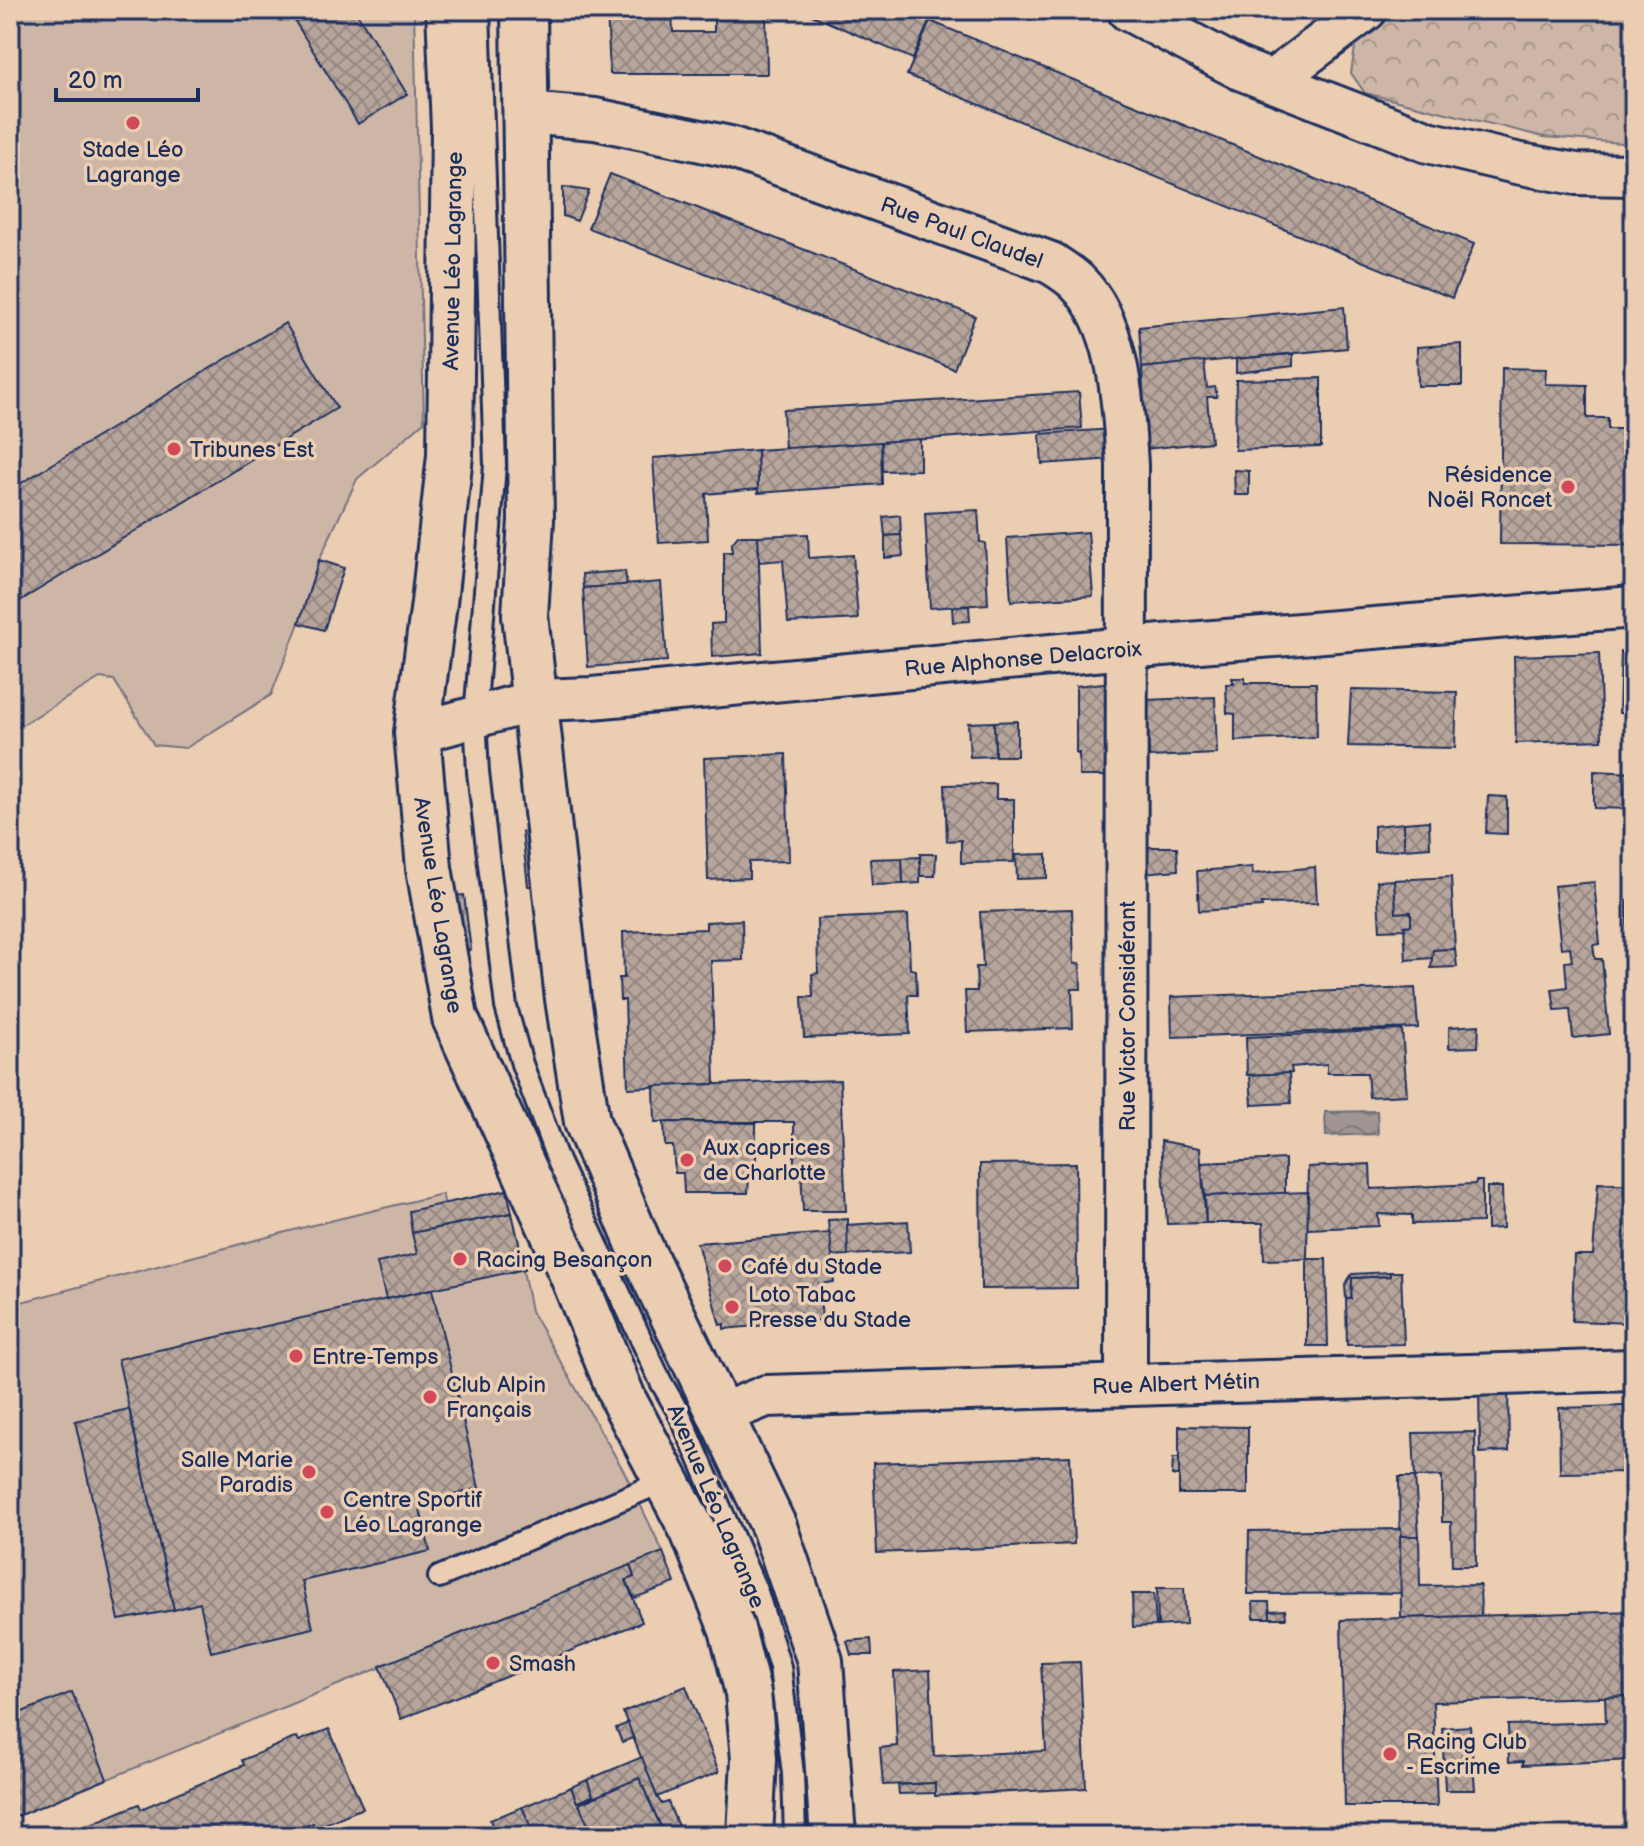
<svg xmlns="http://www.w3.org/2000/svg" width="1644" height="1846" font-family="'Balsamiq Sans',sans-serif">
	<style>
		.green { fill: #cdb6a5; stroke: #747282; stroke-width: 2 }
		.park { fill: url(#park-crowns); stroke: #747282; stroke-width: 2 }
		.water { fill: url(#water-waves); stroke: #6b6c7e; stroke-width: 2 }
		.building { fill: url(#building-cross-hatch); stroke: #1b2f5e; stroke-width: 2 }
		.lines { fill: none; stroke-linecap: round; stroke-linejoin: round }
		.service-casing { stroke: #1b2f5e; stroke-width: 26 }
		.minor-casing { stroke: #1b2f5e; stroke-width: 46 }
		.secondary-casing { stroke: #1b2f5e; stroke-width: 50 }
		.service { stroke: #ebcdb1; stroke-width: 20 }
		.minor { stroke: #ebcdb1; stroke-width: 40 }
		.secondary { stroke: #ebcdb1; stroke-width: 44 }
		.poi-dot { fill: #d1495b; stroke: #ebcdb1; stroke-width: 3 }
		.labels { text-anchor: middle; stroke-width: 7; stroke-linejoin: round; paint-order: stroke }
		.poi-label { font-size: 22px; fill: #1b2f5e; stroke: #ebcdb1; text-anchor: start }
		.street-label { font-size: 22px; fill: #1b2f5e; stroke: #ebcdb1 }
	</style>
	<defs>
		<pattern id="park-crowns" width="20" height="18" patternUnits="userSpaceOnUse" patternTransform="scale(2)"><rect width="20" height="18" fill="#cdb6a5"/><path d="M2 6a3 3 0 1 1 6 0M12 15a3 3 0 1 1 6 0" fill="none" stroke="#a6948a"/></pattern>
		<pattern id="water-waves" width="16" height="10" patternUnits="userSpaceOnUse" patternTransform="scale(2)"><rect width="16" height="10" fill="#a19593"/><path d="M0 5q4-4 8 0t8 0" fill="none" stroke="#827a7b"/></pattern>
		<pattern id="building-cross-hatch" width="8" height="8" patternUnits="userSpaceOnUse" patternTransform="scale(2)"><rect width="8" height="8" fill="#b7a59c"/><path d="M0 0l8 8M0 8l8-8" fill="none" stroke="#948782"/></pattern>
	</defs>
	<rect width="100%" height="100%" fill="#ebcdb1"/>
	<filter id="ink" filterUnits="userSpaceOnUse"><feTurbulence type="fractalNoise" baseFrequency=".0125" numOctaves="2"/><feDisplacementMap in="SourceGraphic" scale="16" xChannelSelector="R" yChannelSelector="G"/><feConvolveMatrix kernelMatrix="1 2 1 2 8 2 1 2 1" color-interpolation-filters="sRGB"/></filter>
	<g filter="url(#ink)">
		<!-- green -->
		<g class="green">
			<polygon points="10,10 414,10 424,422 357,479 319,560 299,623 271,695 186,748 154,745 114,680 100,678 10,732"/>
			<polygon points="507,1190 531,1311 625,1473 663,1552 10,1819 10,1305 309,1226 442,1194 445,1204"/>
		</g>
		<!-- park -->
		<polygon class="park" points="1387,10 1634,10 1634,144 1544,137 1365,93 1351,73 1356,41"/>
		<!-- water -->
		<polygon class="water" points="1377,1111 1378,1134 1326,1136 1325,1112"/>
		<!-- building -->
		<g class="building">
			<polygon points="288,10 355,10 407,94 358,124"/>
			<polygon points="607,10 672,10 673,32 714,32 714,10 766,10 767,74 610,74"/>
			<polygon points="800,10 934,10 913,59"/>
			<polygon points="930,21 1474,244 1452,298 907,75"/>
			<polygon points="610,174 975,316 954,369 588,228"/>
			<polygon points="563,187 589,191 577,221 563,216"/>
			<polygon points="1344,307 1347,348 1142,368 1139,327"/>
			<polygon points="285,323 337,408 10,607 10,490"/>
			<polygon points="1462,344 1462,386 1418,386 1417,347"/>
			<polygon points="1293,354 1293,366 1236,373 1236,359"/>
			<polygon points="1204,361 1207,388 1215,387 1217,397 1207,397 1211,442 1146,449 1142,368"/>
			<polygon points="1634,367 1634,401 1631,401 1629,368"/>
			<polygon points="1502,368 1546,369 1545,384 1587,385 1587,418 1608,418 1608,429 1634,429 1634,545 1500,544"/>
			<polygon points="1321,378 1321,447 1235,450 1236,380"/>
			<polygon points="1079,392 1082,428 785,449 783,410"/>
			<polygon points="1113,429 1114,459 1042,464 1040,434"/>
			<polygon points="920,439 920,470 882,471 881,442"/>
			<polygon points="881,442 882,484 758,493 757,450"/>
			<polygon points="757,450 758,489 706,494 708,540 659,543 653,458"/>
			<polygon points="1234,470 1249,471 1249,495 1235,495"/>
			<polygon points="978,510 980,542 985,543 988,604 930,608 925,513"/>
			<polygon points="900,515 901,535 885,536 883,517"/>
			<polygon points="1088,532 1093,596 1011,601 1007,538"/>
			<polygon points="808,534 809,558 853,555 858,619 788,623 783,560 759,562 758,536"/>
			<polygon points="901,535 903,556 885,558 885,536"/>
			<polygon points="738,536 758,536 762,653 712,657 711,624 724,623 724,552 732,552 732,543"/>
			<polygon points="319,560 344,568 324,630 299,623"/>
			<polygon points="625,571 627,585 583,588 582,574"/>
			<polygon points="661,582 667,661 588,667 583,588"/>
			<polygon points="969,606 970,621 953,622 952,607"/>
			<polygon points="1621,652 1634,652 1634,734 1627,734 1628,713 1619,713"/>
			<polygon points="1599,653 1602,740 1516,743 1514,656"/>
			<polygon points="1232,678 1245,678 1245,683 1316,683 1317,737 1235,741 1235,714 1227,713 1226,684 1234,684"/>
			<polygon points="1112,682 1112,776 1079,776 1079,753 1076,754 1076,686"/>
			<polygon points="1351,690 1457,692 1455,748 1348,746"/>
			<polygon points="1215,697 1217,754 1149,757 1147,700"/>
			<polygon points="1017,721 1017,756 995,756 994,722"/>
			<polygon points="994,722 995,756 970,757 968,723"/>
			<polygon points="786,754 789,861 749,862 749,878 708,880 704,758"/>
			<polygon points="1594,771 1634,773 1634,809 1594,808"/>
			<polygon points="996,784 996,799 1014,799 1014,862 961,863 961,840 947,841 945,785"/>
			<polygon points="1488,796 1507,797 1507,834 1486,833"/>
			<polygon points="1429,821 1430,847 1404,849 1404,823"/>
			<polygon points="1404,823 1404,849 1374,852 1374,826"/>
			<polygon points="532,831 538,886 528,886 522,832"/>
			<polygon points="1141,847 1177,847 1178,870 1142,873"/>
			<polygon points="920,854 936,854 935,876 920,876"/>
			<polygon points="1047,854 1047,878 1017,879 1016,855"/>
			<polygon points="920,857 920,883 903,884 902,858"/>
			<polygon points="902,858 903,884 872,885 870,859"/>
			<polygon points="1252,867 1253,874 1315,867 1317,903 1261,904 1262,907 1199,911 1197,871"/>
			<polygon points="1451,877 1455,949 1433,950 1433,958 1406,960 1404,926 1411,925 1411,912 1396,913 1394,880"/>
			<polygon points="1394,880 1396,913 1411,912 1411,925 1404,926 1405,929 1380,930 1377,881"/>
			<polygon points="1594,882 1600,944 1593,945 1595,959 1602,959 1609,1034 1573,1038 1570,1009 1555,1010 1552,989 1567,987 1565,962 1572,961 1570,947 1561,948 1554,886"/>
			<polygon points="464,895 471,950 461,951 454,896"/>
			<rect x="1627" y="900" width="7" height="51"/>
			<polygon points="1072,909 1074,964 1080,963 1081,989 1072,989 1073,1028 967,1032 965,991 977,991 976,967 983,967 980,912"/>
			<polygon points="908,915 910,969 916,970 917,995 908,995 910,1034 804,1038 802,997 813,997 812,974 818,973 817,919"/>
			<polygon points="742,920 743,960 711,961 715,1084 628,1088 625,1000 620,1000 619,978 624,978 623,932 706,929 706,922"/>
			<polygon points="1455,949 1457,967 1431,968 1433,950"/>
			<polygon points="1415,988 1418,1028 1172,1037 1171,997"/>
			<polygon points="1479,1025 1478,1047 1449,1048 1449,1027"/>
			<polygon points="1402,1030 1407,1095 1369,1097 1367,1073 1327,1073 1327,1064 1291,1067 1292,1073 1247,1075 1246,1037"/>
			<polygon points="1289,1073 1291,1103 1252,1105 1250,1075"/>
			<polygon points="840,1080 846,1211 803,1211 801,1169 794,1169 794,1122 655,1122 654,1086"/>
			<polygon points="664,1122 756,1123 756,1177 749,1177 748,1193 684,1193 683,1173 675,1173 673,1146 665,1146"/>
			<polygon points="1161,1141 1200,1148 1206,1223 1167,1224"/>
			<polygon points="1285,1159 1285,1194 1205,1196 1201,1163"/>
			<polygon points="1076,1163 1077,1288 981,1289 980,1164"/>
			<polygon points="1370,1164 1371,1189 1475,1184 1476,1181 1482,1181 1482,1222 1412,1224 1412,1215 1378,1214 1379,1226 1307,1229 1308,1167"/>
			<polygon points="1598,1183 1634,1185 1634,1323 1572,1321 1574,1255 1593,1255"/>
			<polygon points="1487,1187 1502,1187 1503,1228 1487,1229"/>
			<polygon points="507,1190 512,1213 412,1233 409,1211"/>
			<polygon points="1308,1192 1307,1259 1264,1260 1263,1223 1206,1223 1205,1196"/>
			<polygon points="512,1213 525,1269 386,1299 377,1263 417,1254 412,1233"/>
			<polygon points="848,1219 848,1255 831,1256 828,1220"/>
			<polygon points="908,1221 910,1252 848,1255 847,1225"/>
			<polygon points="830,1233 834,1282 819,1284 822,1320 724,1329 724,1324 720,1325 697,1243"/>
			<polygon points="1307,1259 1326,1259 1328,1346 1307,1346"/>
			<polygon points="1390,1272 1401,1272 1404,1344 1347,1345 1346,1299 1351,1299 1352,1278 1390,1276"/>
			<polygon points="1390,1272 1390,1276 1352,1278 1351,1299 1346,1299 1345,1285 1352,1274"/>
			<polygon points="432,1289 479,1488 419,1505 430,1551 302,1581 313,1628 211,1652 200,1603 174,1610 118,1359"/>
			<polygon points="1479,1386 1508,1386 1509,1451 1480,1453"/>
			<polygon points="1623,1406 1634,1406 1634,1485 1630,1485 1629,1472 1560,1473 1559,1408"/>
			<polygon points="129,1409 174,1610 119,1620 75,1421"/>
			<polygon points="1179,1426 1248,1427 1248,1494 1179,1494"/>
			<polygon points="1475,1432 1476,1566 1452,1566 1451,1522 1442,1522 1442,1476 1415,1477 1413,1433"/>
			<polygon points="1070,1456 1074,1544 877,1553 873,1463"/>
			<polygon points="1173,1458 1179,1458 1179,1476 1172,1476"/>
			<polygon points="1399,1477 1415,1477 1419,1536 1400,1536"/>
			<polygon points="1401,1529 1402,1593 1248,1594 1249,1531"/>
			<polygon points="1400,1536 1419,1536 1420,1586 1480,1585 1481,1616 1401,1618"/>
			<polygon points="663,1552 675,1583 634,1598 626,1580 634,1577 630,1565"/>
			<polygon points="630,1565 634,1577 626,1580 642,1622 401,1719 380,1666"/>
			<polygon points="1157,1588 1184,1588 1186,1624 1158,1626"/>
			<polygon points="1132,1594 1154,1594 1156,1626 1133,1627"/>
			<polygon points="1253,1602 1269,1602 1270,1618 1254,1618"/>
			<polygon points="1285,1610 1286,1618 1270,1618 1270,1611"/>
			<polygon points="1634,1611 1634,1696 1433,1702 1437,1806 1345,1806 1341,1620"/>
			<polygon points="871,1639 872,1655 851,1655 847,1641"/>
			<polygon points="1080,1662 1086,1788 935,1796 935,1783 883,1785 880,1748 897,1746 894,1672 930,1670 934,1756 1046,1751 1041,1663"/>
			<polygon points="686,1686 719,1772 657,1797 623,1712"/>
			<polygon points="72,1692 107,1779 10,1819 10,1717"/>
			<polygon points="1634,1696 1634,1760 1523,1765 1523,1761 1509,1762 1508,1725 1606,1722 1605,1697"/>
			<polygon points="628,1723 633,1738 622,1742 616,1728"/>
			<polygon points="1470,1726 1475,1790 1445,1790 1442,1728"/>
			<polygon points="329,1729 363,1808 315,1828 313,1823 295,1831 292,1825 273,1832 275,1836 85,1836 81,1828 139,1804 141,1809 244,1765 242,1760 297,1737 299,1741"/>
			<polygon points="642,1757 657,1797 662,1804 668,1802 682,1836 665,1836 639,1778 579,1804 593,1836 535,1836 522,1807 571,1787 577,1802 593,1796 587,1780"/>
			<polygon points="639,1778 665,1836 593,1836 579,1804"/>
			<polygon points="587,1780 593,1796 577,1802 571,1787"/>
			<polygon points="935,1783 935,1793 899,1794 898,1785"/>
			<polygon points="522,1807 535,1836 467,1836 492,1825 490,1820"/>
			<polygon points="313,1823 315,1828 297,1835 295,1831"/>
		</g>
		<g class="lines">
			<defs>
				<g id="service">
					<polyline points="479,10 495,465 475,717 478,772 506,1007 522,1064 558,1161 661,1382 680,1415 757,1592 780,1667 793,1774 795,1836"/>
					<polyline points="439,1577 667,1480"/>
				</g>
				<g id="minor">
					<polyline points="1128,10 1240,69 1428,142 1516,163 1576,174 1634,175"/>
					<polyline points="1272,81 1366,10"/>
					<path d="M526 113 595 119 730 147 1051 263C1060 269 1070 275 1077 282 1121 325 1123 407 1127 465L1126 1384"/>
					<polyline points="417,733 537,700 592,698 1126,648 1634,607"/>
					<polyline points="721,1414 766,1396 1634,1370"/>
				</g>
				<g id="secondary">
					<polyline points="449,10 454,128 450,455 434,603 417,733 429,868 455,1018 572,1274 624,1401 693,1531 732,1629 748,1693 754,1759 750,1836"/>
					<polyline points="524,10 531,520 525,615 568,999 587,1122 640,1247 774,1527 820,1661 833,1836"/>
				</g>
			</defs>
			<!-- service casing -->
			<use href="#service" class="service-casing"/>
			<!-- minor casing -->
			<use href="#minor" class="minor-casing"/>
			<!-- secondary casing -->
			<use href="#secondary" class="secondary-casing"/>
			<!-- service -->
			<use href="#service" class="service"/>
			<!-- minor -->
			<use href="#minor" class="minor"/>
			<!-- secondary -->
			<use href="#secondary" class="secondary"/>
		</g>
	</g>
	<!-- markers -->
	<g class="poi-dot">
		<circle cx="133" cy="123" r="8"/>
		<circle cx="174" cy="449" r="8"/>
		<circle cx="1568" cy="487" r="8"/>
		<circle cx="687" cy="1160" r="8"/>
		<circle cx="460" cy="1259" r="8"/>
		<circle cx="725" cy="1266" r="8"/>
		<circle cx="732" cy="1307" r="8"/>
		<circle cx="296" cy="1356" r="8"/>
		<circle cx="430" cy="1397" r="8"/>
		<circle cx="309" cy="1472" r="8"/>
		<circle cx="327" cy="1512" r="8"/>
		<circle cx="493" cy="1663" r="8"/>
		<circle cx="1390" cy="1754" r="8"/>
	</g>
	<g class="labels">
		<!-- poi labels -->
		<g class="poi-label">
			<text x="133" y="157" text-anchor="middle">Stade Léo<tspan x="133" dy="25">Lagrange</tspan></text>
			<text x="190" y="457">Tribunes Est</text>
			<text x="1552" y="482" text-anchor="end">Résidence<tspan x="1552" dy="25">Noël Roncet</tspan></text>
			<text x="703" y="1155">Aux caprices<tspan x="703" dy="25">de Charlotte</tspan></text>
			<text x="476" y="1267">Racing Besançon</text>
			<text x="741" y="1274">Café du Stade</text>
			<text x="748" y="1302">Loto Tabac<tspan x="748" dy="25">Presse du Stade</tspan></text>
			<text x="312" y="1364">Entre-Temps</text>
			<text x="446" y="1392">Club Alpin<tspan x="446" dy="25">Français</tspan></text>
			<text x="293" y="1467" text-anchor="end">Salle Marie<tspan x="293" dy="25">Paradis</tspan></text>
			<text x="343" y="1507">Centre Sportif<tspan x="343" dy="25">Léo Lagrange</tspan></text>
			<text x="509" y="1671">Smash</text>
			<text x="1406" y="1749">Racing Club<tspan x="1406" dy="25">- Escrime</tspan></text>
		</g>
		<!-- street labels -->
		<g class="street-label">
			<text transform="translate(962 232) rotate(20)" y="8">Rue Paul Claudel</text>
			<text transform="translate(452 261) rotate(-89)" y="8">Avenue Léo Lagrange</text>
			<text transform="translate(1023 658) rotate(-5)" y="8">Rue Alphonse Delacroix</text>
			<text transform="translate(439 905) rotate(81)" y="8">Avenue Léo Lagrange</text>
			<text transform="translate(1127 1016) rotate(-90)" y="8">Rue Victor Considérant</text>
			<text transform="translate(1176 1383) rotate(-2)" y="8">Rue Albert Métin</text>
			<text transform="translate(717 1506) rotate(67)" y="8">Avenue Léo Lagrange</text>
		</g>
	</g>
	<!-- margin -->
	<rect width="1644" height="1846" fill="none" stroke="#ebcdb1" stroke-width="40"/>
	<rect x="20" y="20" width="1604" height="1806" fill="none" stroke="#1b2f5e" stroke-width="3" filter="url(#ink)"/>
	<!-- scale -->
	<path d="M56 88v12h142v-12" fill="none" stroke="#1b2f5e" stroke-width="4"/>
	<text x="68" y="88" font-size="24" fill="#1b2f5e" stroke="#ebcdb1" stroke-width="6" paint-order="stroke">20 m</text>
</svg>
